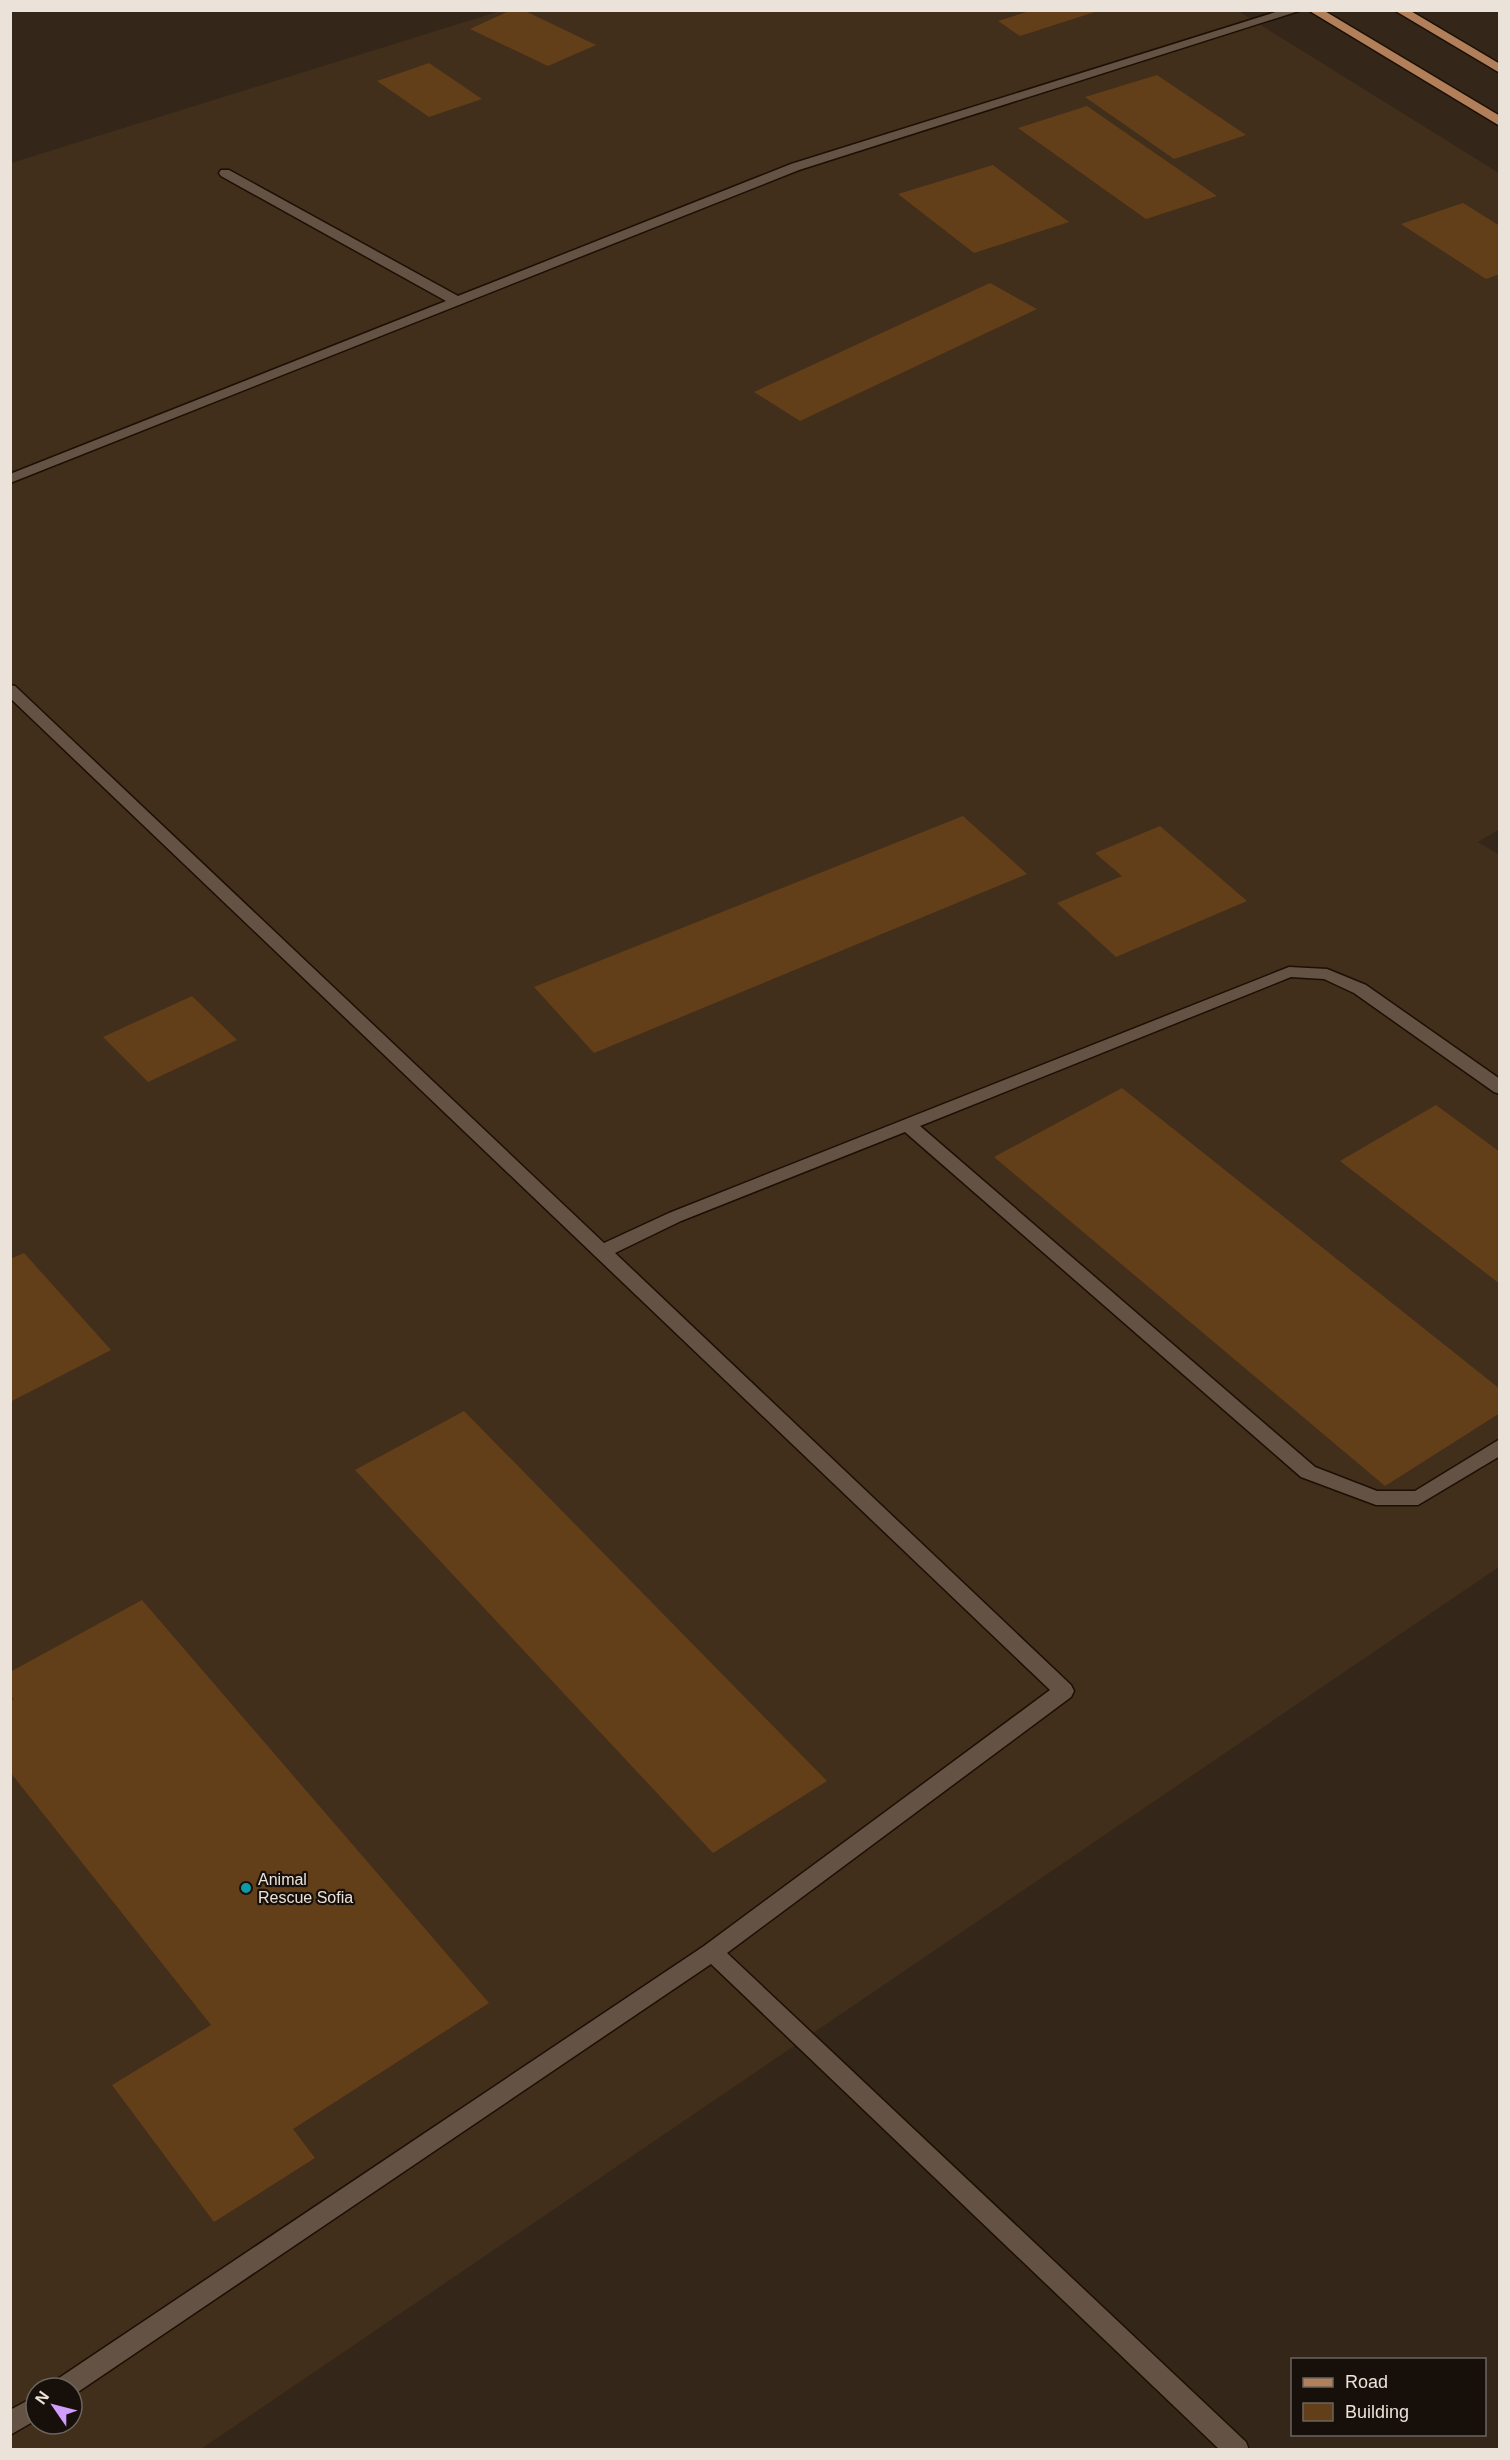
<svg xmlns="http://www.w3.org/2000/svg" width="1510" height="2460" font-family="Helvetica,sans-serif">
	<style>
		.built { fill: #412e1b; fill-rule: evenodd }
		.building { fill: #633f19 }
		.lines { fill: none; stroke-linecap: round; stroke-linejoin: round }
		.lane-casing { stroke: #1c0f03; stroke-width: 3 }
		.primary-casing { stroke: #1c0f03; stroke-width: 3 }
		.lane { fill: #645344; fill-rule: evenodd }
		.primary { fill: #b17f59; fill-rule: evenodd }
		.culture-dot { fill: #0f9aa8; stroke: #17100a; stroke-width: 2 }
		.labels { text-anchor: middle; stroke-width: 4.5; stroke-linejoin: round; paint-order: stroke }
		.poi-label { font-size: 16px; fill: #ebe2d9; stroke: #17100a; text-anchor: start }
	</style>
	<rect width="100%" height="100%" fill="#342618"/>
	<!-- built -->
	<path class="built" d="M500 11H1238L1499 173 1500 829 1478 842 1500 855 1499 1567 201 2449 11 2450V163ZM36 2388H72V2424H36Z"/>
	<!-- building -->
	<g class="building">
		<polygon points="511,10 523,10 596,45 548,66 470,29"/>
		<polygon points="1033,10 1098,10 1098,11 1020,36 998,21"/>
		<polygon points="429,63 482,99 429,117 377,81"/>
		<polygon points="1157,75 1246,135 1174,159 1085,97"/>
		<polygon points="1087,106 1217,196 1146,219 1018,128"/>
		<polygon points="993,165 1069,222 974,253 898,194"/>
		<polygon points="1463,203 1500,226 1500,274 1486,279 1401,224"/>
		<polygon points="990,283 1037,309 800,421 754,392"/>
		<polygon points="963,816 1027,874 594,1053 534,987"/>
		<polygon points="1160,826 1247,901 1116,957 1057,903 1122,876 1095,853"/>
		<polygon points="192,996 237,1040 148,1082 103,1037"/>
		<polygon points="1122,1088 1500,1389 1500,1413 1385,1486 994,1157"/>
		<polygon points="1436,1105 1500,1152 1500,1284 1340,1161"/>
		<polygon points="24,1253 111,1350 10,1402 10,1259"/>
		<polygon points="464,1411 827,1781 713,1853 355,1470"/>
		<polygon points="142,1600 489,2003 293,2129 315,2158 214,2222 112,2085 211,2025 10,1772 10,1701 14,1699 10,1696 10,1672"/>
	</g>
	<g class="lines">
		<defs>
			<g id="lane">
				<polygon points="1282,10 1302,10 799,170 10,483 10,474 446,301 221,176 219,173 221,170 229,170 458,296 791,164"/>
				<polygon points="10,685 15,686 604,1243 669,1213 1289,967 1327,969 1366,985 1500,1079 1500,1094 1494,1092 1354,993 1324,979 1291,977 920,1126 1315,1467 1377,1491 1415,1491 1500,1439 1500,1456 1418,1505 1376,1505 1301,1477 905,1132 681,1221 615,1253 1071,1685 1074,1691 1071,1697 727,1953 1246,2442 1249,2450 1220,2450 711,1964 72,2396 72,2388 52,2388 56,2380 704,1946 1050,1690 10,698"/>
				<polygon points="36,2396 36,2420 10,2435 10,2410"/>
			</g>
			<g id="primary">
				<polygon points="1308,10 1323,10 1500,116 1500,126"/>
				<polygon points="1394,10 1409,10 1500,64 1500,73"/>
			</g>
		</defs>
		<!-- lane casing -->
		<use href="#lane" class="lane-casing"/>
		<!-- primary casing -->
		<use href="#primary" class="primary-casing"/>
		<!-- lane -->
		<use href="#lane" class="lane"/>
		<!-- primary -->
		<use href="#primary" class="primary"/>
	</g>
	<!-- markers -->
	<circle class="culture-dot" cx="246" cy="1888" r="6"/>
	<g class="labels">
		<!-- poi labels -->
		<g class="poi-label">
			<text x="258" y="1885">Animal<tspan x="258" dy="18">Rescue Sofia</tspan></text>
		</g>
	</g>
	<!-- border -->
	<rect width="1510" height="2460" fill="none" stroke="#ebe2d9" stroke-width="24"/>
	<!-- legend -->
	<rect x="1291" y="2358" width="195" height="78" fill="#17100a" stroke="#6c645d" stroke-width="1.5"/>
	<rect x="1303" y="2378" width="30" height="9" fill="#b17f59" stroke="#6c645d" stroke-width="1.5"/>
	<text x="1345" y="2388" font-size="18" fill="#ebe2d9">Road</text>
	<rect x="1303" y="2403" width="30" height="18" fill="#633f19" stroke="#6c645d" stroke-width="1.5"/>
	<text x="1345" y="2418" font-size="18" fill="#ebe2d9">Building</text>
	<!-- north arrow -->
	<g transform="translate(54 2406) rotate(305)"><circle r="28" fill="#17100a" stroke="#6c645d" stroke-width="1.5"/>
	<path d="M0-4.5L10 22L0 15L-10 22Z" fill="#d19dfe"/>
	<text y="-9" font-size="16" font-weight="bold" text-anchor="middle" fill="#ebe2d9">N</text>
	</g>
</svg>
